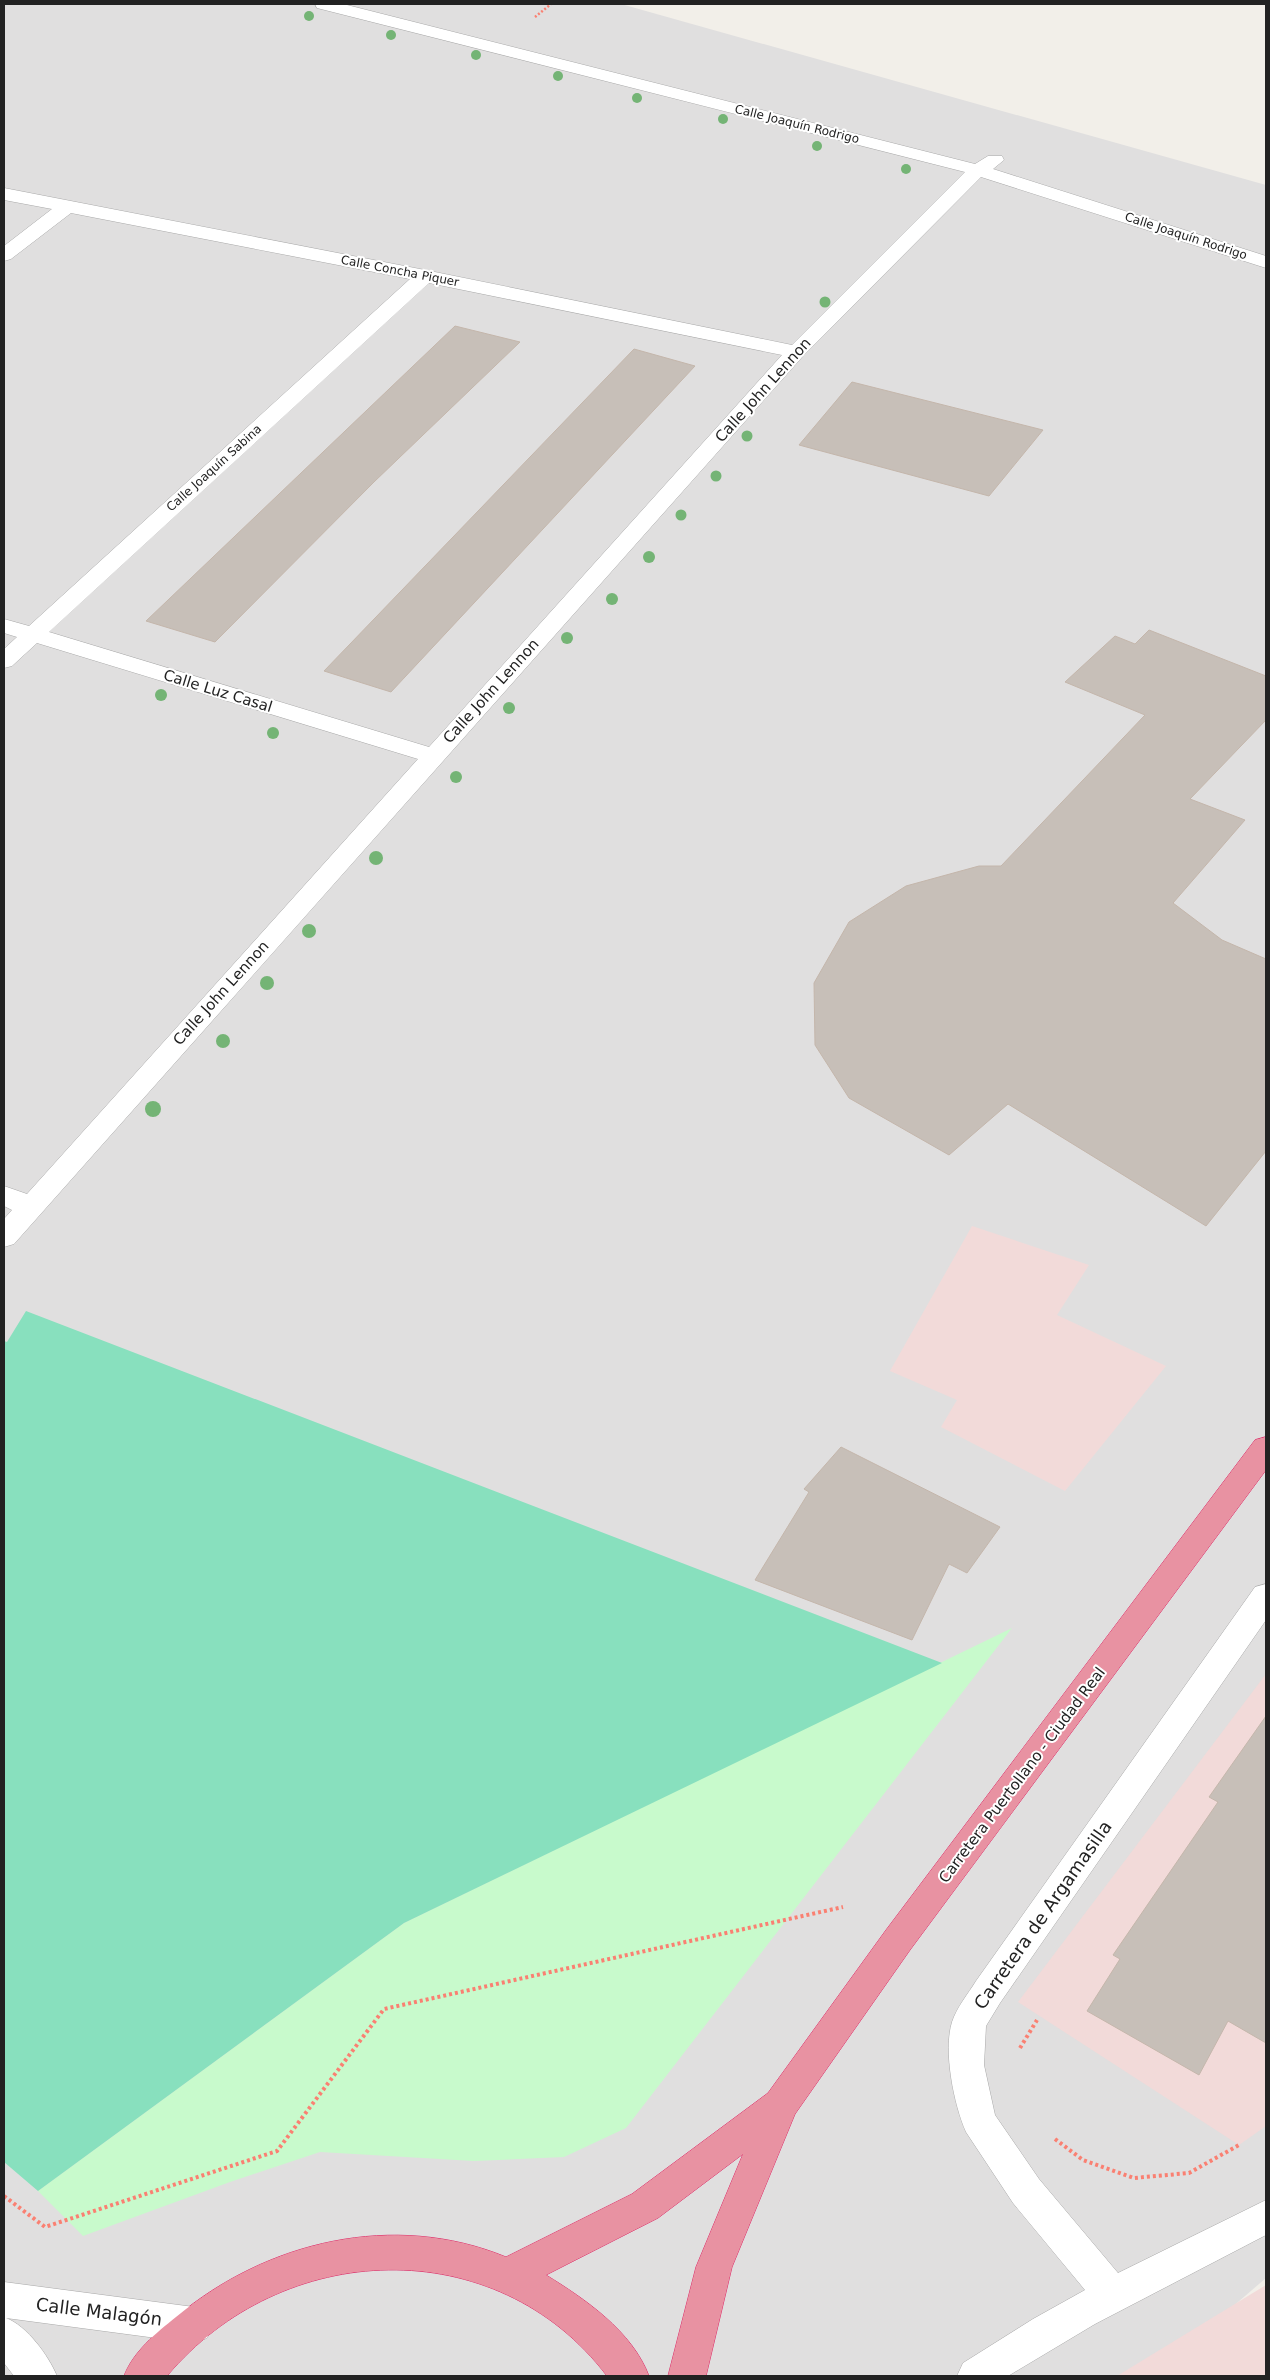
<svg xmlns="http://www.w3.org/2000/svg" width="1270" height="2380" font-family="'DejaVu Sans',sans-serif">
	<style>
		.residential { fill: #e0dfdf }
		.commercial { fill: #f2dad9 }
		.park { fill: #c8facc }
		.pitch { fill: #88e0be }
		.building { fill: #c7bfb8; stroke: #c4b6ab }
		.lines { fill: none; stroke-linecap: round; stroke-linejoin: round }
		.lane-casing { stroke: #a9a9a9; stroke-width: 1 }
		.street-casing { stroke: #a9a9a9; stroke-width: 1 }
		.highway-casing { stroke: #dc2a67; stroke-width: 1 }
		.path-far1 { stroke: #fa8072; stroke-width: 2.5; stroke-dasharray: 2 2; stroke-linecap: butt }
		.path { stroke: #fa8072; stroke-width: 4; stroke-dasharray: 3 3; stroke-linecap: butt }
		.lane { fill: #fff; fill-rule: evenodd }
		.street { fill: #fff; fill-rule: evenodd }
		.highway { fill: #e892a2; fill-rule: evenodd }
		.tree { fill: #74b475 }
		.labels { text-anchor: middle; stroke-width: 4; stroke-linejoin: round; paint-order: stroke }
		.far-street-label { font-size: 12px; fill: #222; stroke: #fff }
		.street-label { font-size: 15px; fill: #222; stroke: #fff }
		.near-street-label { font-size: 18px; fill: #222; stroke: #fff }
	</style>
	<rect width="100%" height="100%" fill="#f2efe9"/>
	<!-- residential -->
	<polygon class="residential" points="4,4 621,4 1266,185 1266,2278 1152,2376 4,2376"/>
	<!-- commercial -->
	<g class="commercial">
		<polygon points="972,1226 1089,1265 1057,1315 1166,1366 1065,1491 941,1427 957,1400 890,1371"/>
		<polygon points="1266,1674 1266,2126 1239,2145 1018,2002"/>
		<polygon points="1266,2285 1266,2376 1117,2376"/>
	</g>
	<!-- park -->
	<polygon class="park" points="1012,1628 626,2128 564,2157 474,2161 320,2152 230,2182 83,2236 38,2191 404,1923"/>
	<!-- pitch -->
	<polygon class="pitch" points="26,1311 942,1663 404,1923 38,2191 4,2162 4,1341 7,1342"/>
	<!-- building -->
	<g class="building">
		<polygon points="455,326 520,342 374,482 215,642 146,621"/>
		<polygon points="634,349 695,366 391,692 324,671"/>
		<polygon points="852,382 1043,430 989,496 799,445"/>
		<polygon points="1149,630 1266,676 1266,720 1190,799 1245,820 1173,903 1222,940 1266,959 1266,1151 1206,1226 1008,1104 949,1155 849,1098 815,1045 814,983 849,922 906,886 979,866 1001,866 1145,715 1065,682 1115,636 1135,644"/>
		<polygon points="841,1447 1000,1527 967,1573 949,1564 912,1640 755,1580 809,1492 804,1489"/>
		<polygon points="1266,1716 1266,2043 1228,2021 1199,2075 1087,2011 1120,1959 1113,1955 1218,1802 1209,1797"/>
	</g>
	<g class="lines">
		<defs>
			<path id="lane" d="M1266 1584V1620L1000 2003 986 2026 984 2065 995 2115 1039 2179 1118 2273 1266 2200V2235L1095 2324 1008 2376H957L963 2363 1033 2319 1085 2290 1013 2203 966 2132C954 2105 943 2051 952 2022 957 2007 968 1994 976 1981L1255 1587Z"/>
			<g id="street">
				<path d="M315 4H343L975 164 988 156H1002L1004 160 993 169 1266 256V268L981 177 803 356 14 1244 4 1247V1219L12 1210 4 1206V1186L27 1194 418 759 37 643 12 666 4 668V649L17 637 4 633V619L29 626 410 279 71 213 11 259 4 261V246L52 209 4 200V188L425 270 792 345 965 172 317 8ZM429 283 782 355 429 747 49 632Z"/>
				<path d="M4 2282 194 2307 207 2312 213 2325 207 2338 194 2343 6 2318C27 2326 48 2355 57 2376H14L4 2363Z"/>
			</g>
			<path id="highway" d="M1266 1437V1470L910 1950 795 2114 732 2267 706 2376H668L696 2267 743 2154 658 2218 546 2275C585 2299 632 2331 649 2376H607C496 2230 282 2239 167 2376H124C133 2352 156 2333 176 2317 267 2241 394 2211 506 2257L632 2194 768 2093 886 1930 1255 1440Z"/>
		</defs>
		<!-- lane casing -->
		<use href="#lane" class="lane-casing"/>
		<!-- street casing -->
		<use href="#street" class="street-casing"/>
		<!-- highway casing -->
		<use href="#highway" class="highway-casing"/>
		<!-- path-far1 -->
		<polyline class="path-far1" points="535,17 551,4"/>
		<!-- path -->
		<g class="path">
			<polyline points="1020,2048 1037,2020"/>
			<polyline points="1055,2139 1083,2160 1134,2178 1189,2173 1239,2145"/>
			<polyline points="4,2196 45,2227 277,2151 384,2009 843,1907"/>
		</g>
		<!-- lane -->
		<use href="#lane" class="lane"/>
		<!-- street -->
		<use href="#street" class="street"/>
		<!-- highway -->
		<use href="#highway" class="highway"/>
	</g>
	<!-- trees -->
	<g class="tree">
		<circle cx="309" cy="16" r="5"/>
		<circle cx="391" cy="35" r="5"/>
		<circle cx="476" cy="55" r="5"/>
		<circle cx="558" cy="76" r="5"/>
		<circle cx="637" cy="98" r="5"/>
		<circle cx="723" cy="119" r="5"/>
		<circle cx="817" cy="146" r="5"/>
		<circle cx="906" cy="169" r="5"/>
		<circle cx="825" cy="302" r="5.5"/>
		<circle cx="747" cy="436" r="5.5"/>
		<circle cx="716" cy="476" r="5.5"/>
		<circle cx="681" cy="515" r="5.5"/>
		<circle cx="649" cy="557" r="6"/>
		<circle cx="612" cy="599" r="6"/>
		<circle cx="567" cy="638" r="6"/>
		<circle cx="161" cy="695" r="6"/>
		<circle cx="509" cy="708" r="6"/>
		<circle cx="273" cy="733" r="6"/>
		<circle cx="456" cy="777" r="6"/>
		<circle cx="376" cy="858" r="7"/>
		<circle cx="309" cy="931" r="7"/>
		<circle cx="267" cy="983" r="7"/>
		<circle cx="223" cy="1041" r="7"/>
		<circle cx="153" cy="1109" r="8"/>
	</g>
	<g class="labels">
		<!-- far-street labels -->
		<g class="far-street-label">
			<text transform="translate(797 124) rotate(14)" y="4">Calle Joaquín Rodrigo</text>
			<text transform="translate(1186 236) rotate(18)" y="4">Calle Joaquín Rodrigo</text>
			<text transform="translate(400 271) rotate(11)" y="4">Calle Concha Piquer</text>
			<text transform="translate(214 468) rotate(-42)" y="4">Calle Joaquín Sabina</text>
		</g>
		<!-- street labels -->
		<g class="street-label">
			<text transform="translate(763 390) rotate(-48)" y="5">Calle John Lennon</text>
			<text transform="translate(218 691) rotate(17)" y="5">Calle Luz Casal</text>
			<text transform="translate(491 691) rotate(-48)" y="5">Calle John Lennon</text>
			<text transform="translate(221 993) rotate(-48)" y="5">Calle John Lennon</text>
			<text transform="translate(1022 1775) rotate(-53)" y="5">Carretera Puertollano - Ciudad Real</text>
		</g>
		<!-- near-street labels -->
		<g class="near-street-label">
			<text transform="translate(1043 1915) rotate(-55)" y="6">Carretera de Argamasilla</text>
			<text transform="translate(99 2312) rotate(7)" y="6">Calle Malagón</text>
		</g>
	</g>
	<!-- border -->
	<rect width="1270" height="2380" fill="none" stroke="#222222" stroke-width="10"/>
</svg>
